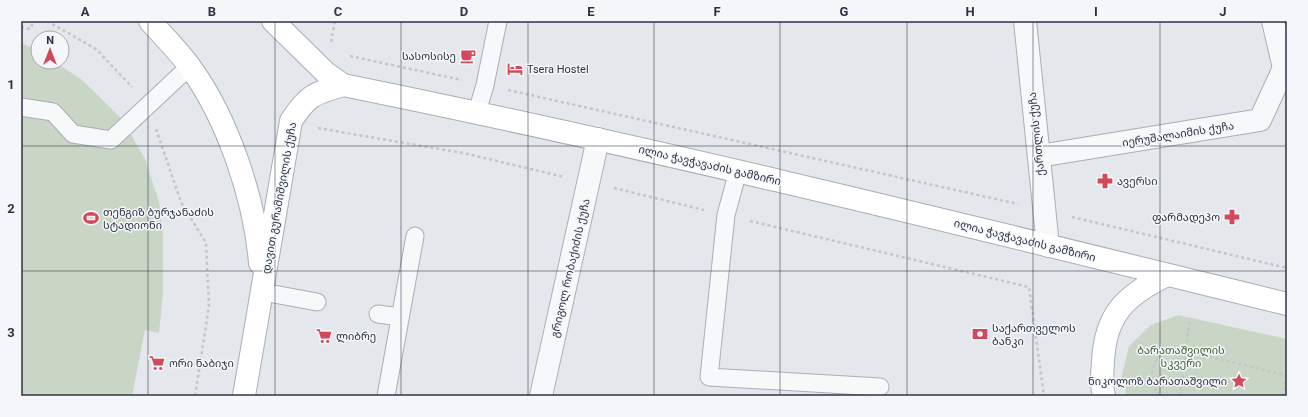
<svg xmlns="http://www.w3.org/2000/svg" width="1308" height="417" font-family="Roboto,'Noto Sans Georgian',sans-serif">
	<style>
		.green { fill: #c9d6c5 }
		.lines { fill: none; stroke-linecap: round; stroke-linejoin: round }
		.lane-casing { stroke: #a9aeb7; stroke-width: 19 }
		.street-casing { stroke: #a9aeb7; stroke-width: 24 }
		.secondary-casing { stroke: #a9aeb7; stroke-width: 24 }
		.path { stroke: #c2c5cb; stroke-width: 2.5; stroke-dasharray: 3 3; stroke-linecap: butt }
		.lane { stroke: #f7f8fa; stroke-width: 17 }
		.street { stroke: #f7f8fa; stroke-width: 22 }
		.secondary { stroke: #fff; stroke-width: 22 }
		.grid { fill: none; stroke: #2b3445; stroke-width: 1; stroke-opacity: 0.55 }
		.labels { text-anchor: middle; stroke-width: 3; stroke-linejoin: round; paint-order: stroke }
		.poi-label { font-size: 11px; fill: #2b3445; stroke: #f4f6f9; text-anchor: start }
		.street-label { font-size: 11px; fill: #2b3445; stroke: #f4f6f9 }
		.park-label { font-size: 11px; fill: #3f6138; stroke: #f4f6f9 }
		.neatline { fill: none; stroke: #2b3445; stroke-width: 1.5 }
		.grid-label { font-size: 13px; text-anchor: middle; font-weight: bold; fill: #2b3445 }
	</style>
	<rect width="100%" height="100%" fill="#e4e7ec"/>
	<!-- green -->
	<g class="green">
		<polygon points="21,43 38,50 38,62 55,62 82,80 122,119 145,159 159,202 163,233 163,293 159,333 145,330 132,396 21,396"/>
		<polygon points="1178,315 1287,339 1287,396 1127,396 1121,379 1129,346 1151,325"/>
	</g>
	<g class="lines">
		<defs>
			<g id="lane">
				<polyline points="21,107 53,112 73,134 111,140 190,66"/>
				<polyline points="477,112 485,85 498,21"/>
				<polyline points="738,171 726,215 709,377 880,387"/>
				<polyline points="263,292 317,302"/>
				<polyline points="378,314 400,317"/>
				<polyline points="386,396 415,236"/>
			</g>
			<g id="street">
				<polyline points="1025,21 1048,246"/>
				<polyline points="1273,21 1284,68"/>
				<polyline points="1039,156 1260,120 1284,68 1287,70"/>
				<polyline points="541,396 598,139"/>
			</g>
			<g id="secondary">
				<path d="M150 21C163 36 178 50 190 67 228 119 255 200 260 263"/>
				<path d="M273 21 326 73 343 85C660 149 973 227 1287 304"/>
				<path d="M244 396 291 121C308 95 313 94 343 85"/>
				<path d="M1104 396C1101 385 1102 374 1103 362 1105 314 1126 295 1167 275"/>
			</g>
		</defs>
		<!-- lane casing -->
		<use href="#lane" class="lane-casing"/>
		<!-- street casing -->
		<use href="#street" class="street-casing"/>
		<!-- secondary casing -->
		<use href="#secondary" class="secondary-casing"/>
		<!-- path -->
		<g class="path">
			<polyline points="47,21 96,49 132,87"/>
			<polyline points="21,27 30,29 34,21"/>
			<polyline points="331,42 335,21"/>
			<polyline points="350,56 462,80"/>
			<polyline points="508,90 1018,204"/>
			<polyline points="318,128 468,154 564,177"/>
			<polyline points="156,129 181,202 206,243 209,306 195,396"/>
			<polyline points="614,188 704,210"/>
			<polyline points="1072,217 1287,268"/>
			<polyline points="750,221 1029,287 1044,396"/>
			<path d="M1159 396C1151 384 1149 370 1159 357 1161 353 1168 351 1172 348L1286 375"/>
			<polyline points="1180,396 1190,318"/>
			<polyline points="1283,396 1287,369"/>
		</g>
		<!-- lane -->
		<use href="#lane" class="lane"/>
		<!-- street -->
		<use href="#street" class="street"/>
		<!-- secondary -->
		<use href="#secondary" class="secondary"/>
	</g>
	<!-- grid -->
	<path class="grid" d="M148 21V396M275 21V396M401 21V396M528 21V396M654 21V396M780 21V396M907 21V396M1033 21V396M1160 21V396M21 146H1287M21 271H1287"/>
	<!-- icons -->
	<defs>
		<symbol id="cafe-bare" viewBox="-9 -9 18 18"><path d="M-5.5-4.5H6V0H3Q3 3.5 0 3.5H-2.5Q-5.5 3.5-5.5 0ZM3-3.2v2h1.7v-2ZM-6 4.5H4V6H-6Z" fill="#d1495b" stroke="#f4f6f9" stroke-width="2.5" paint-order="stroke"/></symbol>
		<symbol id="hotel-bare" viewBox="-9 -9 18 18"><path d="M-6-4.5h1.5V1H6V5H4.5V3h-9V5H-6ZM-4 0a1.8 1.8 0 1 1 3.6 0ZM.5 0V-2.5h3Q6-2.5 6 0Z" fill="#d1495b" stroke="#f4f6f9" stroke-width="2.5" paint-order="stroke"/></symbol>
		<symbol id="pharmacy-bare" viewBox="-9 -9 18 18"><path d="M-2-6h4v4h4v4h-4v4h-4v-4h-4v-4h4Z" fill="#d1495b" stroke="#f4f6f9" stroke-width="2.5" paint-order="stroke"/></symbol>
		<symbol id="stadium-bare" viewBox="-9 -9 18 18"><path d="M0-5a6.5 5 0 1 0 0 10a6.5 5 0 1 0 0-10ZM-3.5-1.8h7v3.6h-7Z" fill="#d1495b" stroke="#f4f6f9" stroke-width="2.5" paint-order="stroke"/></symbol>
		<symbol id="bank-bare" viewBox="-9 -9 18 18"><path d="M-6-4H6V4H-6ZM0-2.3a2.3 2.3 0 1 0 0 4.6a2.3 2.3 0 1 0 0-4.6Z" fill="#d1495b" stroke="#f4f6f9" stroke-width="2.5" paint-order="stroke"/></symbol>
		<symbol id="supermarket-bare" viewBox="-9 -9 18 18"><path d="M-6-5.5h2.5l.6 2H6L4.5 2H-2.5L-4.4-4H-6ZM-1.5 3.2a1.3 1.3 0 1 0 .1 0ZM3 3.2a1.3 1.3 0 1 0 .1 0Z" fill="#d1495b" stroke="#f4f6f9" stroke-width="2.5" paint-order="stroke"/></symbol>
		<symbol id="sight-bare" viewBox="-9 -9 18 18"><path d="M0-6L1.8-2.2L6-1.7L2.9 1.2L3.7 5.4L0 3.3L-3.7 5.4L-2.9 1.2L-6-1.7L-1.8-2.2Z" fill="#d1495b" stroke="#f4f6f9" stroke-width="2.5" paint-order="stroke"/></symbol>
	</defs>
	<g fill-rule="evenodd">
		<use href="#cafe-bare" x="457" y="45" width="22" height="22"/>
		<use href="#hotel-bare" x="504" y="58" width="22" height="22"/>
		<use href="#pharmacy-bare" x="1094" y="170" width="22" height="22"/>
		<use href="#pharmacy-bare" x="1221" y="206" width="22" height="22"/>
		<use href="#stadium-bare" x="80" y="207" width="22" height="22"/>
		<use href="#bank-bare" x="969" y="323" width="22" height="22"/>
		<use href="#supermarket-bare" x="313" y="325" width="22" height="22"/>
		<use href="#supermarket-bare" x="146" y="352" width="22" height="22"/>
		<use href="#sight-bare" x="1228" y="370" width="22" height="22"/>
	</g>
	<g class="labels">
		<!-- poi labels -->
		<g class="poi-label">
			<text x="456" y="60" text-anchor="end">სასოსისე</text>
			<text x="527" y="73">Tsera Hostel</text>
			<text x="1117" y="185">ავერსი</text>
			<text x="103" y="216">თენგიზ ბურჯანაძის<tspan x="103" dy="13">სტადიონი</tspan></text>
			<text x="1220" y="221" text-anchor="end">ფარმადეპო</text>
			<text x="992" y="332">საქართველოს<tspan x="992" dy="13">ბანკი</tspan></text>
			<text x="336" y="340">ლიბრე</text>
			<text x="169" y="367">ორი ნაბიჯი</text>
			<text x="1227" y="385" text-anchor="end">ნიკოლოზ ბარათაშვილი</text>
		</g>
		<!-- street labels -->
		<g class="street-label">
			<text transform="translate(1036 134) rotate(-96)" y="4">ქართლის ქუჩა</text>
			<text transform="translate(1178 134) rotate(-9)" y="4">იერუშალაიმის ქუჩა</text>
			<text transform="translate(710 165) rotate(13)" y="4">ილია ჭავჭავაძის გამზირი</text>
			<text transform="translate(279 198) rotate(-80)" y="4">დავით გურამიშვილის ქუჩა</text>
			<text transform="translate(1025 240) rotate(14)" y="4">ილია ჭავჭავაძის გამზირი</text>
			<text transform="translate(570 268) rotate(-77)" y="4">გრიგოლ რობაქიძის ქუჩა</text>
		</g>
		<!-- park labels -->
		<g class="park-label">
			<text x="1181" y="354">ბარათაშვილის<tspan x="1181" dy="13">სკვერი</tspan></text>
		</g>
	</g>
	<!-- border -->
	<rect width="1308" height="417" fill="none" stroke="#f4f6f9" stroke-width="44"/>
	<!-- north arrow -->
	<g transform="translate(50 50)"><circle r="19" fill="#f4f6f9" stroke="#a4a8b1"/>
	<path d="M0-3L7 15L0 10L-7 15Z" fill="#d1495b"/>
	<text y="-6" font-size="11" font-weight="bold" text-anchor="middle" fill="#2b3445">N</text>
	</g>
	<rect x="22" y="22" width="1264" height="373" class="neatline"/>
	<g class="grid-label">
		<text x="85" y="16">A</text>
		<text x="212" y="16">B</text>
		<text x="338" y="16">C</text>
		<text x="464" y="16">D</text>
		<text x="591" y="16">E</text>
		<text x="717" y="16">F</text>
		<text x="844" y="16">G</text>
		<text x="970" y="16">H</text>
		<text x="1096" y="16">I</text>
		<text x="1223" y="16">J</text>
		<text x="11" y="89">1</text>
		<text x="11" y="213">2</text>
		<text x="11" y="337">3</text>
	</g>
</svg>
